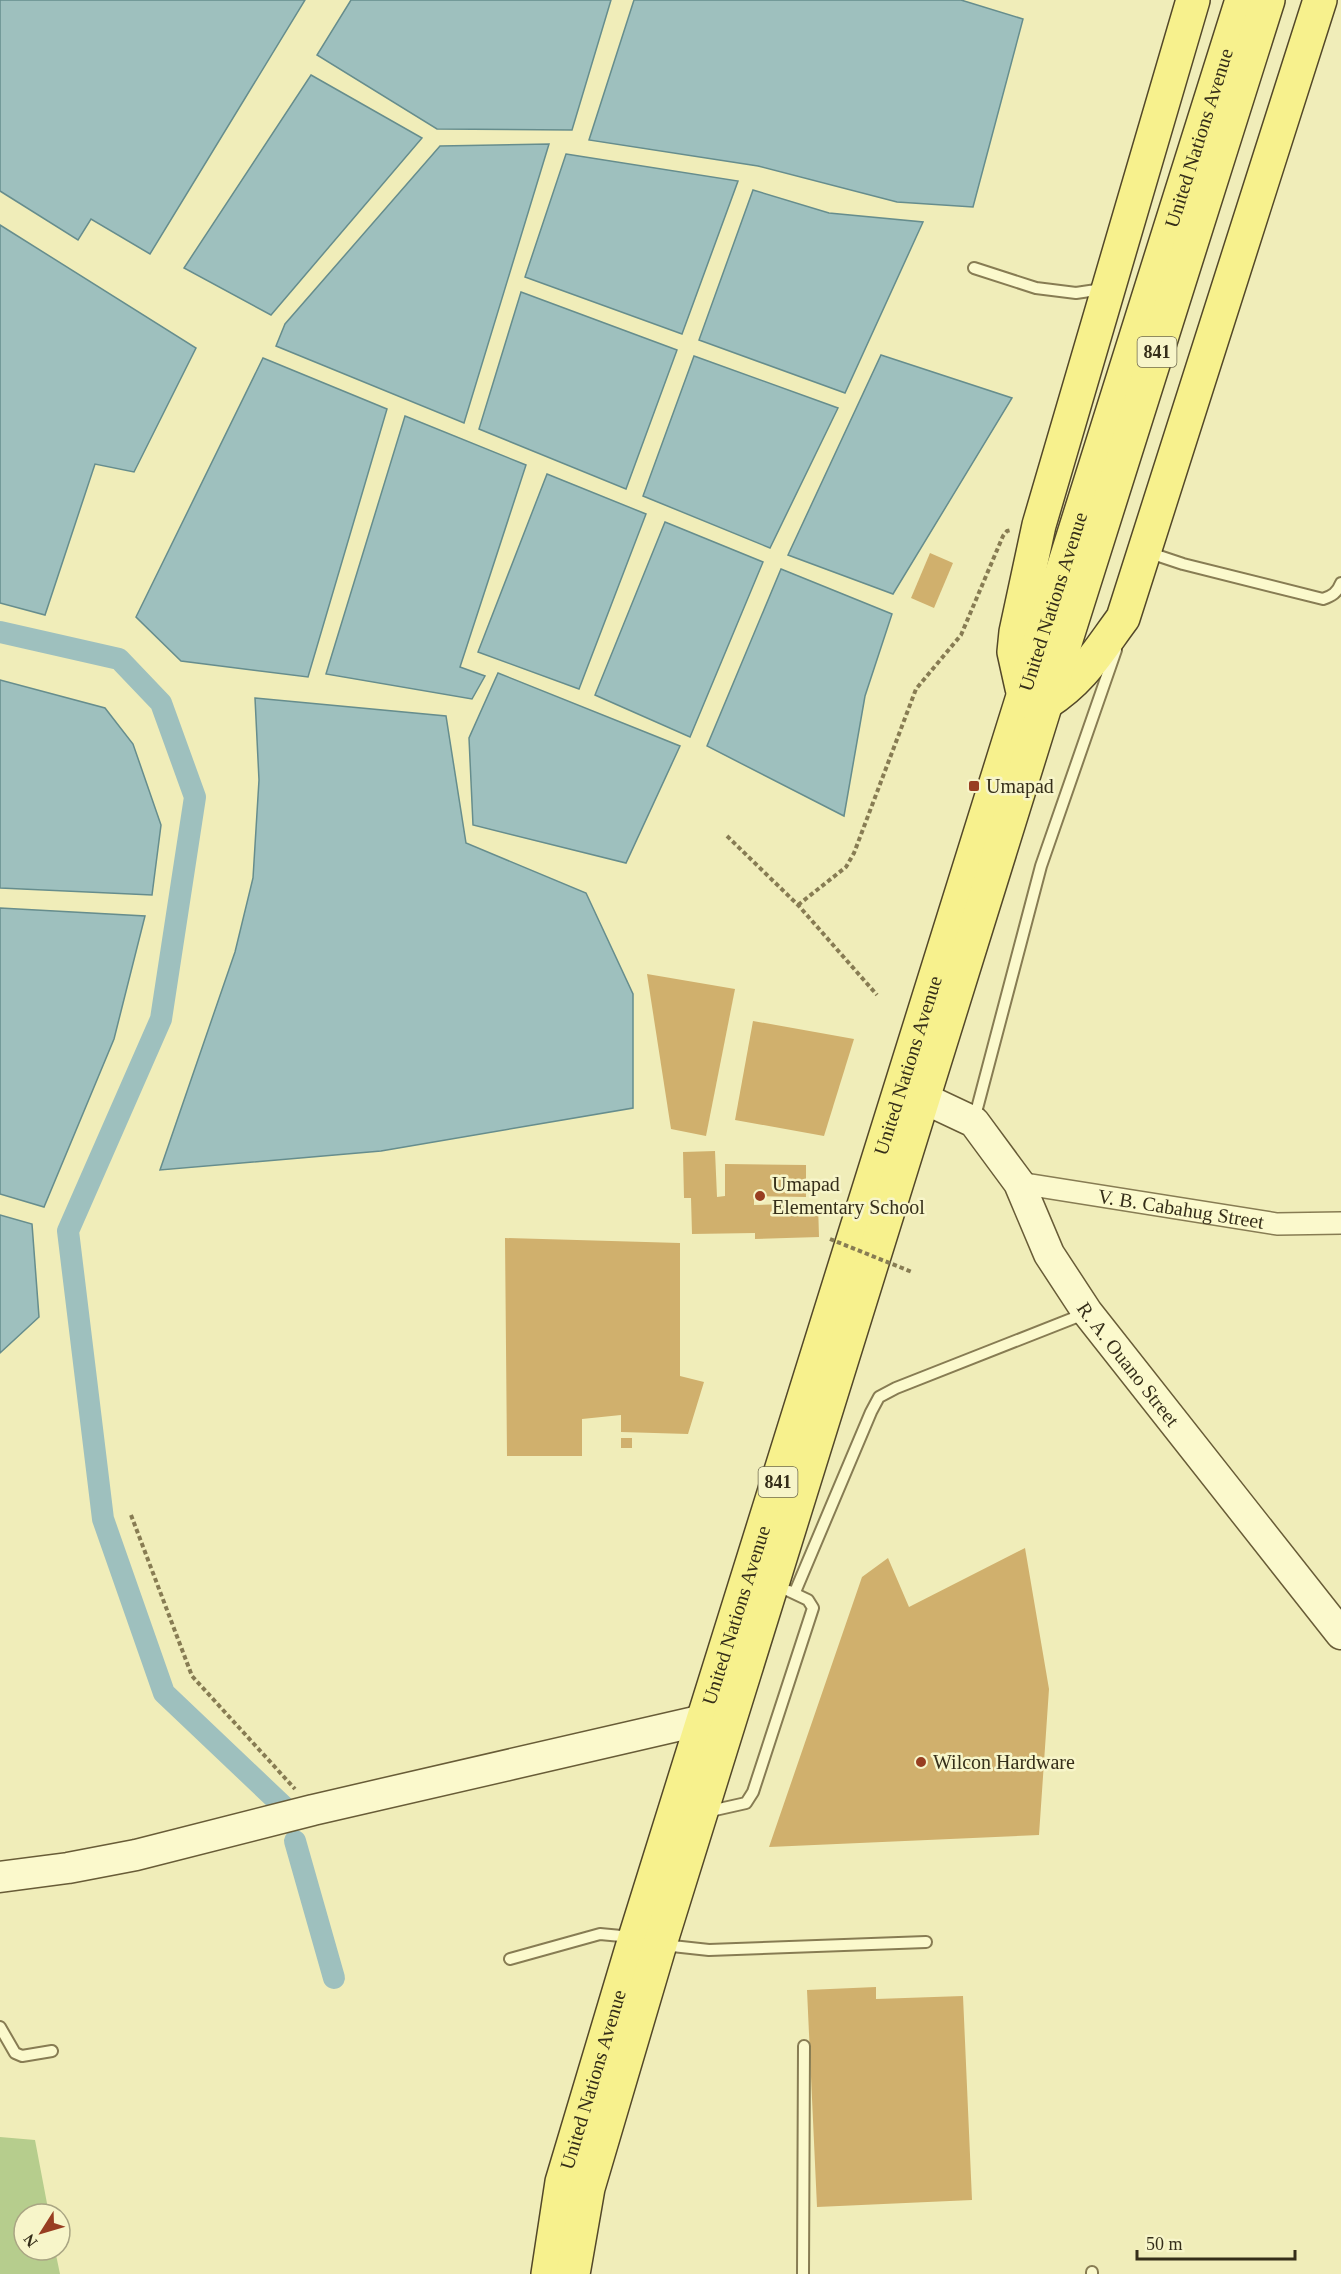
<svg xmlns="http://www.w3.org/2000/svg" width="1341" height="2274" font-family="'Times New Roman',serif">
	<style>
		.green { fill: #b6cd8d }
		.water { fill: #9ec0be; stroke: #668d8d; stroke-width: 1.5 }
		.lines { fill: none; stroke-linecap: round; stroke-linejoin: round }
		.canal { stroke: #9ec0be; stroke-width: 22 }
		.building { fill: #d0b06d }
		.lane-casing { stroke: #877c53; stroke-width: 14 }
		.street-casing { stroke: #877c53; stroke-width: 24 }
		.secondary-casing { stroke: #685c37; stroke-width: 33 }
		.primary-casing { stroke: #534829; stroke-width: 36 }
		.path { stroke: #877c53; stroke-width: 4; stroke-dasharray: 4.5 3; stroke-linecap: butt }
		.lane { stroke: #fbf9cc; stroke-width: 10 }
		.street { stroke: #fbf9cc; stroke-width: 21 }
		.secondary { stroke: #fbf9cc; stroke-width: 30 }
		.primary { stroke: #f7f18d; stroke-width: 33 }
		.path-bridge { stroke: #877c53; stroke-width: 4; stroke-dasharray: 4.5 3; stroke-linecap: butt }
		.poi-dot { fill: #983e21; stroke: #f7f5c9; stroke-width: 2 }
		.labels { text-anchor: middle; stroke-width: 5; stroke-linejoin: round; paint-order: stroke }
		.shield { fill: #f7f5c9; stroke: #6f6a4e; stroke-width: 1.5 }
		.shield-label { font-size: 18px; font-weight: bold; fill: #352e19 }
		.street-label { font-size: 20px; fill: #352e19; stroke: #f7f5c9 }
		.poi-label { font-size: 20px; fill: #352e19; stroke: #f7f5c9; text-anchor: start }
	</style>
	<rect width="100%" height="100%" fill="#f0edb9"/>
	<!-- green -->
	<polygon class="green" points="0,2137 35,2140 49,2214 24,2214 24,2250 55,2250 60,2274 0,2274"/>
	<!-- water -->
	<g class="water">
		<polygon points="0,0 305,0 150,254 91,219 78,240 0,191"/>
		<polygon points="351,0 611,0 572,130 437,129 317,55"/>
		<polygon points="634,0 961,0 1023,19 973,207 897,202 758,166 589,140"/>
		<polygon points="311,75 422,138 271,315 184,268"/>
		<polygon points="549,144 464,423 276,346 285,324 440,146"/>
		<polygon points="566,154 738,181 682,334 525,277"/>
		<polygon points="753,190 829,213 923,222 845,393 699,340"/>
		<polygon points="0,225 196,348 134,472 95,464 45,615 0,603"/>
		<polygon points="521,292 677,350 626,489 479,429"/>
		<polygon points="881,355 1012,398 893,594 788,555"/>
		<polygon points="694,356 838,408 770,548 643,496"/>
		<polygon points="263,358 387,409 308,677 181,661 136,617"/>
		<polygon points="405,416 526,465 460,667 485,676 472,699 326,674"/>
		<polygon points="547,474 646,514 579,689 478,652"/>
		<polygon points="665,522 763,562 690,737 595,695"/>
		<polygon points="781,569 892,614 865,696 844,816 707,746"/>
		<polygon points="498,673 680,746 626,863 473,825 469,738"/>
		<polygon points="0,680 105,708 133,744 161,825 152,895 0,888"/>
		<polygon points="255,698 446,716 466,843 586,893 633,994 633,1108 381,1151 160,1170 235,952 253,878 259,780"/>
		<polygon points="0,908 145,916 114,1039 44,1207 0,1194"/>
		<polygon points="0,1215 32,1224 39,1317 0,1353"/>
	</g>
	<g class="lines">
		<!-- canal -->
		<g class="canal">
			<polyline points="0,632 119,659 161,703 195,797 161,1019 68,1231 103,1519 164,1693 283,1806"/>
			<polyline points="295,1841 334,1978"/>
		</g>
	</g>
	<!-- building -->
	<g class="building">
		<polygon points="930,553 953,563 934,608 911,598"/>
		<polygon points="647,974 735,989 706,1136 671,1129"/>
		<polygon points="753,1021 854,1039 824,1136 735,1120"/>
		<polygon points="715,1151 717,1197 725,1196 725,1164 806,1165 806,1197 754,1196 754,1205 818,1203 819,1237 755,1239 755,1233 692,1234 691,1198 684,1198 683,1152"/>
		<polygon points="505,1238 680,1243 680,1376 704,1382 688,1434 621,1432 621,1415 582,1419 582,1456 507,1456"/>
		<rect x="621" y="1438" width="11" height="10"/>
		<polygon points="1025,1548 1049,1689 1039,1835 769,1847 862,1577 888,1558 909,1607"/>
		<polygon points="876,1987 876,1999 963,1996 972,2200 817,2207 807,1990"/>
	</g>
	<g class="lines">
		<defs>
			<g id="lane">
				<polyline points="974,268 1036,288 1076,293 1103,289"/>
				<path d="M1147 552 1183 564 1323 599C1332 596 1337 593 1341 583"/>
				<polyline points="974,1120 1041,866 1116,650"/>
				<polyline points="795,1592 871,1412 879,1397 896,1388 1084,1314"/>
				<polyline points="706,1812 746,1803 753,1792 813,1608 808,1600 789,1591"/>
				<polyline points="663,1945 709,1950 926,1942"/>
				<polyline points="510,1959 600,1934 632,1937"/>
				<polyline points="0,2027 15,2053 22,2056 52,2051"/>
				<polyline points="1092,2272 1092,2274"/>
				<polyline points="803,2274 804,2046"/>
			</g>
			<g id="street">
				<path id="s1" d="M1019 1183 1277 1224 1341 1223"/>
			</g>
			<g id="secondary">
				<path id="s2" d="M923 1098 974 1122 1019 1183 1049 1254 1087 1312 1341 1634"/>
				<polyline points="0,1877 68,1868 136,1855 313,1810 703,1720"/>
			</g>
			<g id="primary">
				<polyline points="1022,688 1014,652 1016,632 1039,525 1193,0"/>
				<path d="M1046 703C1083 679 1097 653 1123 618L1320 0"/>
				<path id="s3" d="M548 2274 562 2182 635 1938 1024 693 1242 0"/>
				<polyline points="573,2274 588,2188 660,1944 1046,703 1268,0"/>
			</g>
		</defs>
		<!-- lane casing -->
		<use href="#lane" class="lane-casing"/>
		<!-- street casing -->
		<use href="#street" class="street-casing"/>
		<!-- secondary casing -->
		<use href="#secondary" class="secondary-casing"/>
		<!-- primary casing -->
		<use href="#primary" class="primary-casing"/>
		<!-- path -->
		<g class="path">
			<polyline points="727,836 798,905 877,995"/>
			<polyline points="798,905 846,867 854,853 916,689 961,635 1003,536 1007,531 1011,530"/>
			<polyline points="131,1515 192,1676 295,1789"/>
		</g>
		<!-- lane -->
		<use href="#lane" class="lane"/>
		<!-- street -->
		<use href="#street" class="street"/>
		<!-- secondary -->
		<use href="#secondary" class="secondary"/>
		<!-- primary -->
		<use href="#primary" class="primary"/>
		<!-- path-bridge -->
		<polyline class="path-bridge" points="830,1239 912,1272"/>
	</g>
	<!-- markers -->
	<g class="poi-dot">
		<rect x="968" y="780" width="12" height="12" rx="3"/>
		<circle cx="760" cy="1196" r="6"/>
		<circle cx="921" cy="1762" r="6"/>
	</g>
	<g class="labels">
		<!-- shield labels -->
		<g class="shield">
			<rect x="1137.5" y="337" width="39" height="30" rx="4.5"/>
			<rect x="758.5" y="1467" width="39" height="30" rx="4.5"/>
		</g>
		<g class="shield-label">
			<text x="1157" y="358">841</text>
			<text x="778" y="1488">841</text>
		</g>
		<!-- street labels -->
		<g class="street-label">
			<text dy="7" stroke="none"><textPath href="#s3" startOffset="2234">United Nations Avenue</textPath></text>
			<text dy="7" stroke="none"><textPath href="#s3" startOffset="1748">United Nations Avenue</textPath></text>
			<text dy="7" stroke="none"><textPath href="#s3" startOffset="1262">United Nations Avenue</textPath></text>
			<text dy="7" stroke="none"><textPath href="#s1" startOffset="164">V. B. Cabahug Street</textPath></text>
			<text dy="7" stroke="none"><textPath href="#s2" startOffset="345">R. A. Ouano Street</textPath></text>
			<text dy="7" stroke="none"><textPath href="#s3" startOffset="686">United Nations Avenue</textPath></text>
			<text dy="7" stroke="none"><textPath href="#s3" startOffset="200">United Nations Avenue</textPath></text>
		</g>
		<!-- poi labels -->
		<g class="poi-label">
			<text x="986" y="793">Umapad</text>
			<text x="772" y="1191">Umapad<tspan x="772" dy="23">Elementary School</tspan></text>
			<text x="933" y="1769">Wilcon Hardware</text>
		</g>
	</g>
	<!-- north arrow -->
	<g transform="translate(42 2232) rotate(233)"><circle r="28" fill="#f7f5c9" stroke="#a9a583" stroke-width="1.5"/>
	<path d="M0-4.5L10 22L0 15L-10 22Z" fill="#983e21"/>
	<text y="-9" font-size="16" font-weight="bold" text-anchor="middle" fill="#352e19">N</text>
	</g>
	<!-- scale -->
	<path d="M1137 2250v9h158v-9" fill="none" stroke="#352e19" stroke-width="3"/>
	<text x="1146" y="2250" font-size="18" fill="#352e19" stroke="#f7f5c9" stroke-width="4.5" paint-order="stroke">50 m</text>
</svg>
